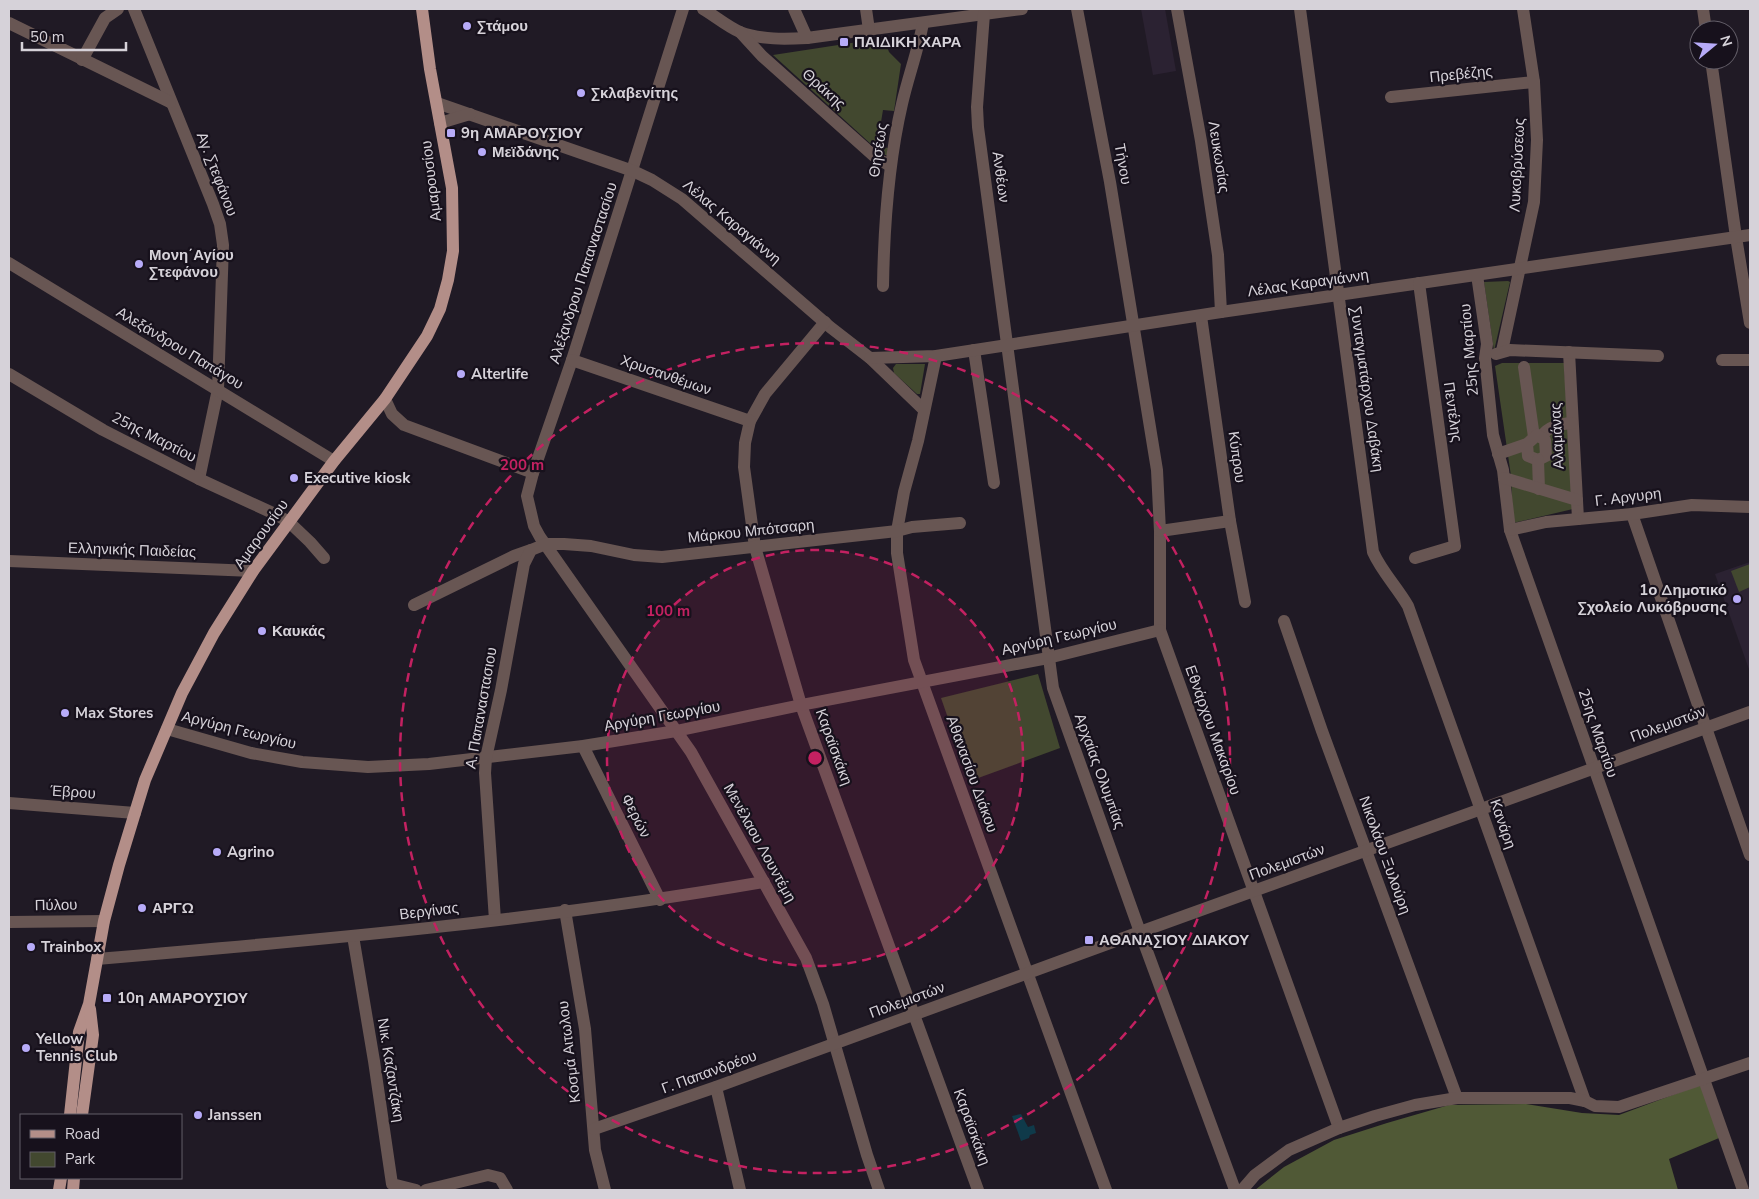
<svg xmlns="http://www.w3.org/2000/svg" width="1759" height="1199" font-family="'Nunito Sans',sans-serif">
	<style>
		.built { fill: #2b2232 }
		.green { fill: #42482f }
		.forest { fill: #505936 }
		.water { fill: #0f3a4a }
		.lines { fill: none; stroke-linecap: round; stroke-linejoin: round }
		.minor { stroke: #685653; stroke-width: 12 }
		.major { stroke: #b38e88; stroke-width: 12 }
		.ring { fill: none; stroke: #c32161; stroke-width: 2.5; stroke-dasharray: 9 6 }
		.poi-dot { fill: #b7abf8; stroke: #17111c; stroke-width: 2 }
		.labels { text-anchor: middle; stroke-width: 4.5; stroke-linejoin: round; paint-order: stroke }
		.poi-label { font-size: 15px; font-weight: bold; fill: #d6d2d9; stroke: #17111c; text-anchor: start }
		.street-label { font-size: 15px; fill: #d6d2d9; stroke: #17111c }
		.centre { fill: #c32161; stroke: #17111c; stroke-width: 2.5 }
		.ring-label { font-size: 15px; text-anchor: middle; font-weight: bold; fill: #c32161; stroke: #17111c; stroke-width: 4.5; stroke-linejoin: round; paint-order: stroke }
	</style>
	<rect width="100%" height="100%" fill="#201a25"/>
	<!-- built -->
	<g class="built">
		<polygon points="1141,9 1165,9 1176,71 1153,75"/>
		<polygon points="1750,562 1750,672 1715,574"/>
	</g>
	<!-- green -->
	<g class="green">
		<polygon points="884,38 889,52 901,64 894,111 883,110 877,146 888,148 887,155 883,155 773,55"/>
		<polygon points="1508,281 1510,282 1494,351 1484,282"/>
		<polygon points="1502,363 1564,363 1573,509 1513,523 1511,476 1495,366"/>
		<polygon points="896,364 925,364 920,394 917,394 894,373 893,368"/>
		<polygon points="1750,564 1750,587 1739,592 1731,571"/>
		<polygon points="1038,674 1060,748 970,781 941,698"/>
	</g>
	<!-- forest -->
	<polygon class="forest" points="1702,1084 1719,1138 1669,1159 1678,1190 1255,1190 1284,1167 1334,1140 1387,1123 1449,1105 1526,1104 1582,1113 1619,1115"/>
	<!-- water -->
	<polygon class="water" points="1021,1114 1028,1127 1034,1125 1036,1133 1030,1135 1029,1138 1021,1141 1012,1116"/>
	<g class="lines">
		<!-- minor -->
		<g class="minor">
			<polyline points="134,9 213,204 220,224 223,245 218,389 199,479"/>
			<polyline points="683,9 572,360 533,473 527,496 534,526 540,537 691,752 806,958 823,1004 867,1155 879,1190"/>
			<path d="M703 9C715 16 728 27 740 32 761 40 786 39 807 38L1022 9"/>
			<polyline points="794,9 807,38"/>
			<polyline points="866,9 869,30"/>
			<polyline points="1077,9 1110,182 1157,470 1160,531 1160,630 1339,1128"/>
			<polyline points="1177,9 1201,141 1218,255 1221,312"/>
			<path d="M1300 9 1373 552C1382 572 1397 587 1408 606L1585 1101"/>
			<polyline points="1703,9 1706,30"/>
			<polyline points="984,14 977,107 978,127 1053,688 1140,932 1235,1190"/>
			<polyline points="9,23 170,102"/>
			<polyline points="740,32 762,56 874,156 890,166"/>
			<polyline points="82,60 105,18 118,9"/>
			<polyline points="1711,60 1736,237 1750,323"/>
			<polyline points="1391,97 1534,82"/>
			<polyline points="437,103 633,171 652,180 682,199 830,327 870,358 924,410"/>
			<polyline points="440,123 470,114"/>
			<polyline points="9,263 334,461"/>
			<polyline points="1477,275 1487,344 1485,358 1493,435 1503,470 1510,530 1743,1190"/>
			<path d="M883 286C884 225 888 164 902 104 908 77 918 51 923 23"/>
			<polyline points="1201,316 1230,521 1245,602"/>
			<polyline points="825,322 765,394 750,421 745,443 744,467 755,547 801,705 978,1190"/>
			<polyline points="974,350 994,483"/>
			<polyline points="1502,351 1534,202 1537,140 1534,82 1523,9"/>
			<polyline points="1569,352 1578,519"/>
			<polyline points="1496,354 1510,350 1658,356"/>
			<polyline points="936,356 918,441 904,492 897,531 897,553 914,660 1106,1190"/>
			<polyline points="870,358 936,356 1221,312 1750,235"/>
			<polyline points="572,360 750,421"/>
			<polyline points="1722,360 1750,360"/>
			<polyline points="1524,367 1534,437"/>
			<polyline points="9,374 103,430 199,479 275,514 289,522 310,542 324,558"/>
			<polyline points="385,399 392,414 404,425 533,473"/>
			<path d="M1541 437C1548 426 1560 424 1572 423"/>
			<polyline points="1498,454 1527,444 1537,435 1545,440 1546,456 1538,460 1528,456 1527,444"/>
			<polyline points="1538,460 1539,489"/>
			<polyline points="1504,478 1577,500"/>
			<polyline points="1632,514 1750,855"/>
			<polyline points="1510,530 1546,522 1632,514 1692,505 1750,507"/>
			<polyline points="1160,531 1230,521"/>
			<polyline points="1415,558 1455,546 1419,283"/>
			<polyline points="9,561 253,571"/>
			<polyline points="414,605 514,556 531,550"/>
			<polyline points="1284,621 1322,731 1457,1098"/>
			<polyline points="167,729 251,753 302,762 368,767 429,764 583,746 676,731 801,705 1048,658 1160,630"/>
			<polyline points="583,746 660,900"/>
			<polyline points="9,803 135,813"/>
			<polyline points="565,910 585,1029 595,1150 605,1190"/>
			<polyline points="495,920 485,773 486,758 501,690 524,564 531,550 546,544 564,544 591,546 634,555 662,557 897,531 912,527 960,523"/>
			<polyline points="9,922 104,921"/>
			<polyline points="353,936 374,1061 392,1184 416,1190"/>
			<path d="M97 959C320 940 543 920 764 882"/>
			<polyline points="716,1087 740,1190"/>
			<polyline points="594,1129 716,1087 1140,932 1750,712"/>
			<polyline points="426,1190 488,1175 500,1178 507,1190"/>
			<polyline points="1242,1190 1255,1175 1289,1150 1339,1128 1375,1116 1415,1105 1457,1098 1570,1098 1585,1101 1595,1106 1619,1107 1750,1063"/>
		</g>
		<!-- major -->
		<g class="major">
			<polyline points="70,1115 79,1032 89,1004 104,921 119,865 145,780 182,693 214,633 253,571 334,461 385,399 427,336 440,309 448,280 453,251 452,188 430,69 422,9"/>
			<polyline points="82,1115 93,1035 90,1009"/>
			<polyline points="59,1190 61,1178"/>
			<polyline points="73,1190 74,1178"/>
		</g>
	</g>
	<!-- distance rings -->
	<circle cx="815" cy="758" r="208" fill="#c32161" fill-opacity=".12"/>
	<g class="ring">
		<circle cx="815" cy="758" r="208"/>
		<circle cx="815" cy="758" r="415"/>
	</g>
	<!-- markers -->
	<g class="poi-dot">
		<circle cx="467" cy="26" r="5"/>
		<rect x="839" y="37" width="10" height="10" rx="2.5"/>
		<circle cx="581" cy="93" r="5"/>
		<rect x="446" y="128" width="10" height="10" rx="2.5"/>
		<circle cx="482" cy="152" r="5"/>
		<circle cx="139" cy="264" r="5"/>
		<circle cx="461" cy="374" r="5"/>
		<circle cx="294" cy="478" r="5"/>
		<circle cx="1737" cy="599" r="5"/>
		<circle cx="262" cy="631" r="5"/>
		<circle cx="65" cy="713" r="5"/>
		<circle cx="217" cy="852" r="5"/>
		<circle cx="142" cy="908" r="5"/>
		<rect x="1084" y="935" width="10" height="10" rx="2.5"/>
		<circle cx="31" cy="947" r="5"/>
		<rect x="102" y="993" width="10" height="10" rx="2.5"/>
		<circle cx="26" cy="1048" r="5"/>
		<circle cx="198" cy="1115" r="5"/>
	</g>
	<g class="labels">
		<!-- poi labels -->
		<g class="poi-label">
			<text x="477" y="31">Στάμου</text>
			<text x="854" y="47">ΠΑΙΔΙΚΗ ΧΑΡΑ</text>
			<text x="591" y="98">Σκλαβενίτης</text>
			<text x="461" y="138">9η ΑΜΑΡΟΥΣΙΟΥ</text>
			<text x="492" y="157">Μεϊδάνης</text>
			<text x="149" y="260">Μονη΄Αγίου<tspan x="149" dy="17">Στεφάνου</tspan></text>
			<text x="471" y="379">Alterlife</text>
			<text x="304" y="483">Executive kiosk</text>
			<text x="1727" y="595" text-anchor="end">1ο Δημοτικό<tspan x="1727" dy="17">Σχολείο Λυκόβρυσης</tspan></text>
			<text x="272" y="636">Καυκάς</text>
			<text x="75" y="718">Max Stores</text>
			<text x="227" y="857">Agrino</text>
			<text x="152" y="913">ΑΡΓΩ</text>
			<text x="1099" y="945">ΑΘΑΝΑΣΙΟΥ ΔΙΑΚΟΥ</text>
			<text x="41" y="952">Trainbox</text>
			<text x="117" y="1003">10η ΑΜΑΡΟΥΣΙΟΥ</text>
			<text x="36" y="1044">Yellow<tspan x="36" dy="17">Tennis Club</tspan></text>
			<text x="208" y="1120">Janssen</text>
		</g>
		<!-- street labels -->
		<g class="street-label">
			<text transform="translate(1461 74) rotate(-6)" y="5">Πρεβέζης</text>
			<text transform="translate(824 89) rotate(42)" y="5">Θράκης</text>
			<text transform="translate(878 150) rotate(-81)" y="5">Θησέως</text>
			<text transform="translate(1219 157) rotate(81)" y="5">Λευκωσίας</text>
			<text transform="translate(1123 164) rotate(80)" y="5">Τήνου</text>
			<text transform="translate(1517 165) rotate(-87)" y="5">Λυκοβρύσεως</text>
			<text transform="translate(217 174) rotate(69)" y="5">Αγ. Στεφάνου</text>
			<text transform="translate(1001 177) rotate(82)" y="5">Ανθέων</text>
			<text transform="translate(431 181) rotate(-97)" y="5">Αμαρουσίου</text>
			<text transform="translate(732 222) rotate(40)" y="5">Λέλας Καραγιάννη</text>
			<text transform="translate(583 273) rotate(-72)" y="5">Αλέξανδρου Παπαναστασίου</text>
			<text transform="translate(1308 283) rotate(-8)" y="5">Λέλας Καραγιάννη</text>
			<text transform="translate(180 348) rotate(31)" y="5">Αλεξάνδρου Παπάγου</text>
			<text transform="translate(1469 350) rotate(-95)" y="5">25ης Μαρτίου</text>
			<text transform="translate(666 375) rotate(19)" y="5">Χρυσανθέμων</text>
			<text transform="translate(1367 389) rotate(82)" y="5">Συνταγματάρχου Δαβάκη</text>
			<text transform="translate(1453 412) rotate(82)" y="5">Πεντέλης</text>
			<text transform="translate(1557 436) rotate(-93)" y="5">Αλαμάνας</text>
			<text transform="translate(154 437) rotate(27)" y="5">25ης Μαρτίου</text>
			<text transform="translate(1237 457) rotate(82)" y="5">Κύπρου</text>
			<text transform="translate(1628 497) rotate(-7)" y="5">Γ. Αργυρη</text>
			<text transform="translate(751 531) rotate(-6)" y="5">Μάρκου Μπότσαρη</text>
			<text transform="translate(261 534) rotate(-54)" y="5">Αμαρουσίου</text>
			<text transform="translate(132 550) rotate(2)" y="5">Ελληνικής Παιδείας</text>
			<text transform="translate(1059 637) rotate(-13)" y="5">Αργύρη Γεωργίου</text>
			<text transform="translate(481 708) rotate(-80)" y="5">Α. Παπαναστασιου</text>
			<text transform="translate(662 716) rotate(-10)" y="5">Αργύρη Γεωργίου</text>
			<text transform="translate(1668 724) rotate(-20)" y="5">Πολεμιστών</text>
			<text transform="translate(239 730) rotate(14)" y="5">Αργύρη Γεωργίου</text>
			<text transform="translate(1213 730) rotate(70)" y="5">Εθνάρχου Μακαρίου</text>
			<text transform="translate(1598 733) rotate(71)" y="5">25ης Μαρτίου</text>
			<text transform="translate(834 747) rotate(70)" y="5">Καραϊσκάκη</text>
			<text transform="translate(1100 771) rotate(70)" y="5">Αρχαίας Ολυμπίας</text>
			<text transform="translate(972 774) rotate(70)" y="5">Αθανασίου Διάκου</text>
			<text transform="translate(73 792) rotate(4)" y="5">Έβρου</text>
			<text transform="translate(636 816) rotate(63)" y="5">Φερών</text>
			<text transform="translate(1503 824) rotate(71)" y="5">Κανάρη</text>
			<text transform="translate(760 843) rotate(61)" y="5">Μενέλαου Λουντέμη</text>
			<text transform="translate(1385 855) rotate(70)" y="5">Νικολάου Ξυλούρη</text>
			<text transform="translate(1287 862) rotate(-20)" y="5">Πολεμιστών</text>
			<text transform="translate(56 905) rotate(-1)" y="5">Πύλου</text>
			<text transform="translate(429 911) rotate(-7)" y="5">Βεργίνας</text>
			<text transform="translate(907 1000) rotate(-20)" y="5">Πολεμιστών</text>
			<text transform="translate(569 1052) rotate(-97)" y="5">Κοσμά Αιτωλου</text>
			<text transform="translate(391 1070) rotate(81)" y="5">Νικ. Καζαντζάκη</text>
			<text transform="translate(709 1072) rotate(-20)" y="5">Γ. Παπανδρέου</text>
			<text transform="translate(972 1127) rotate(70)" y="5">Καραϊσκάκη</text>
		</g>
	</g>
	<circle cx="815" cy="758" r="8" class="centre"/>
	<g class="ring-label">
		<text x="522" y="470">200 m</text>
		<text x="668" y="616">100 m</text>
	</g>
	<!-- border -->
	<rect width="1759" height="1199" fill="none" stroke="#d6d2d9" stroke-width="20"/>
	<!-- legend -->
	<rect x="20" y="1114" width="162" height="65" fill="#17111c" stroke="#635e68"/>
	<rect x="30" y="1130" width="25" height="8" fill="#b38e88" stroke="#635e68"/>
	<text x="65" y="1139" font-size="15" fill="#d6d2d9">Road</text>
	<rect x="30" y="1152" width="25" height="15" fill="#42482f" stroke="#635e68"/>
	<text x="65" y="1164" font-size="15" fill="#d6d2d9">Park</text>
	<!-- north arrow -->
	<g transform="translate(1714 45) rotate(72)"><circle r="24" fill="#17111c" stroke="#635e68"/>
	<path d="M0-4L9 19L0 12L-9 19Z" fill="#b7abf8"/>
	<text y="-8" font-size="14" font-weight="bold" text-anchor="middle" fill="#d6d2d9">N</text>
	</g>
	<!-- scale -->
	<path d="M22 42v8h104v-8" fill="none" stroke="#d6d2d9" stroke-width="2.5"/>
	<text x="30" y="42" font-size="15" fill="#d6d2d9" stroke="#17111c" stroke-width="4" paint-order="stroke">50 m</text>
</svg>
